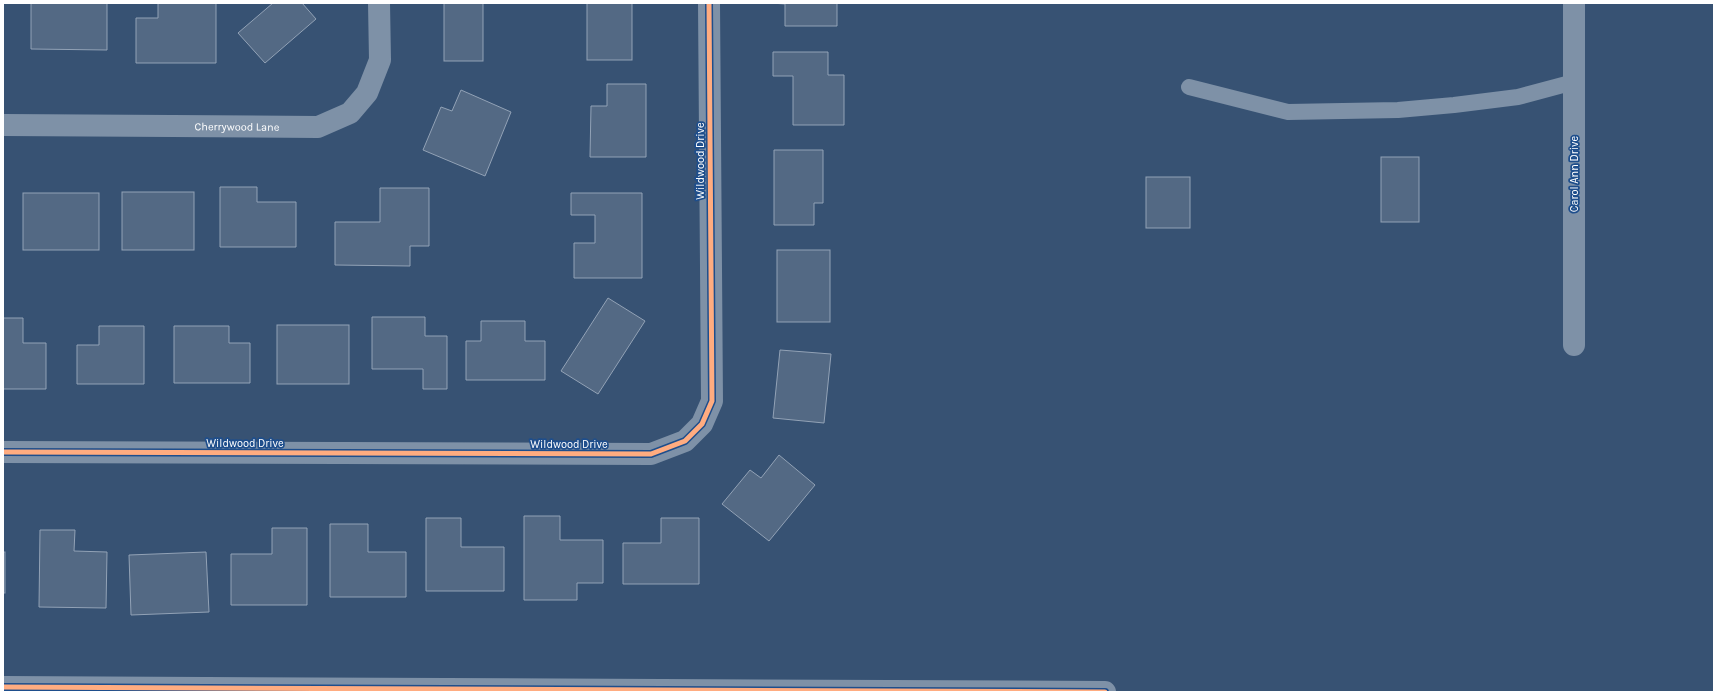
<svg xmlns="http://www.w3.org/2000/svg" width="1717" height="695" font-family="Karla,sans-serif">
	<style>
		.building { fill: #536984; stroke: #92a2b6 }
		.lines { fill: none; stroke-linecap: round; stroke-linejoin: round }
		.service { stroke: #7e91a7; stroke-width: 16 }
		.minor { stroke: #7e91a7; stroke-width: 22 }
		.cycleway-casing { stroke: #1e4e8c; stroke-width: 8 }
		.cycleway { stroke: #ffac80; stroke-width: 5 }
		.labels { text-anchor: middle; stroke-width: 3.5; stroke-linejoin: round; paint-order: stroke }
		.street-label { font-size: 11px; fill: #fff; stroke: #1e4e8c }
	</style>
	<rect width="100%" height="100%" fill="#375273"/>
	<!-- building -->
	<g class="building">
		<polygon points="31,3 107,3 107,50 31,49"/>
		<polygon points="158,3 216,3 216,63 136,63 136,18 158,18"/>
		<polygon points="273,3 302,3 316,19 265,63 238,33"/>
		<rect x="444" y="3" width="39" height="58"/>
		<rect x="587" y="3" width="45" height="57"/>
		<polygon points="771,3 837,3 837,26 785,26 785,4"/>
		<polygon points="773,52 828,52 828,75 844,75 844,125 793,125 793,76 773,76"/>
		<polygon points="607,84 646,84 646,157 590,157 591,106 607,106"/>
		<polygon points="461,90 511,112 485,176 423,150 441,107 452,111"/>
		<polygon points="774,150 823,150 823,203 814,203 814,225 774,225"/>
		<rect x="1381" y="157" width="38" height="65"/>
		<rect x="1146" y="177" width="44" height="51"/>
		<polygon points="220,187 257,187 257,202 296,202 296,247 220,247"/>
		<polygon points="380,188 429,188 429,246 410,246 410,266 335,265 335,222 380,222"/>
		<rect x="122" y="192" width="72" height="58"/>
		<rect x="23" y="193" width="76" height="57"/>
		<polygon points="571,193 642,193 642,278 574,278 574,243 595,243 595,215 571,215"/>
		<rect x="777" y="250" width="53" height="72"/>
		<polygon points="608,298 645,321 598,394 561,371"/>
		<polygon points="372,317 425,317 425,336 447,336 447,389 423,389 423,369 372,369"/>
		<polygon points="3,318 23,318 23,343 46,343 46,389 3,389"/>
		<polygon points="481,321 525,321 525,341 545,341 545,380 466,380 466,341 481,341"/>
		<rect x="277" y="325" width="72" height="59"/>
		<polygon points="99,326 144,326 144,384 77,384 77,345 99,345"/>
		<polygon points="174,326 229,326 229,343 250,343 250,383 174,383"/>
		<polygon points="780,350 831,354 824,423 773,418"/>
		<polygon points="779,455 815,485 769,541 722,504 750,470 761,478"/>
		<polygon points="524,516 560,516 560,540 603,540 603,583 577,583 577,600 524,600"/>
		<polygon points="426,518 461,518 461,547 504,547 504,591 426,591"/>
		<polygon points="661,518 699,518 699,584 623,584 623,543 661,543"/>
		<polygon points="330,524 368,524 368,552 406,552 406,597 330,597"/>
		<polygon points="272,528 307,528 307,605 231,605 231,554 272,554"/>
		<polygon points="40,530 75,530 74,551 107,552 106,608 39,607"/>
		<rect x="3" y="552" width="2" height="41"/>
		<polygon points="206,552 209,612 131,615 129,555"/>
	</g>
	<g class="lines">
		<!-- service -->
		<polyline class="service" points="1189,87 1288,112 1398,110 1454,105 1518,97 1574,82"/>
		<!-- minor -->
		<g class="minor">
			<path id="s1" d="M3 125 318 127 350 113 367 93 380 60 379 3"/>
			<polyline points="1574,345 1574,3"/>
			<polyline points="3,452 651,454 685,441 702,424 712,401 709,3"/>
			<polyline points="3,687 1105,692"/>
		</g>
		<defs>
			<g id="cycleway">
				<polyline points="3,452 651,454 685,441 702,424 712,401 709,3"/>
				<polyline points="3,687 1105,692"/>
			</g>
		</defs>
		<!-- cycleway casing -->
		<use href="#cycleway" class="cycleway-casing"/>
		<!-- cycleway -->
		<use href="#cycleway" class="cycleway"/>
	</g>
	<g class="labels">
		<!-- street labels -->
		<g class="street-label">
			<text dy="4" stroke="none"><textPath href="#s1" startOffset="234">Cherrywood Lane</textPath></text>
			<text transform="translate(700 161) rotate(-90)" y="4">Wildwood Drive</text>
			<text transform="translate(1574 174) rotate(-90)" y="4">Carol Ann Drive</text>
			<text x="245" y="447">Wildwood Drive</text>
			<text x="569" y="448">Wildwood Drive</text>
		</g>
	</g>
	<!-- border -->
	<rect width="1717" height="695" fill="none" stroke="#ffffff" stroke-width="8"/>
</svg>
